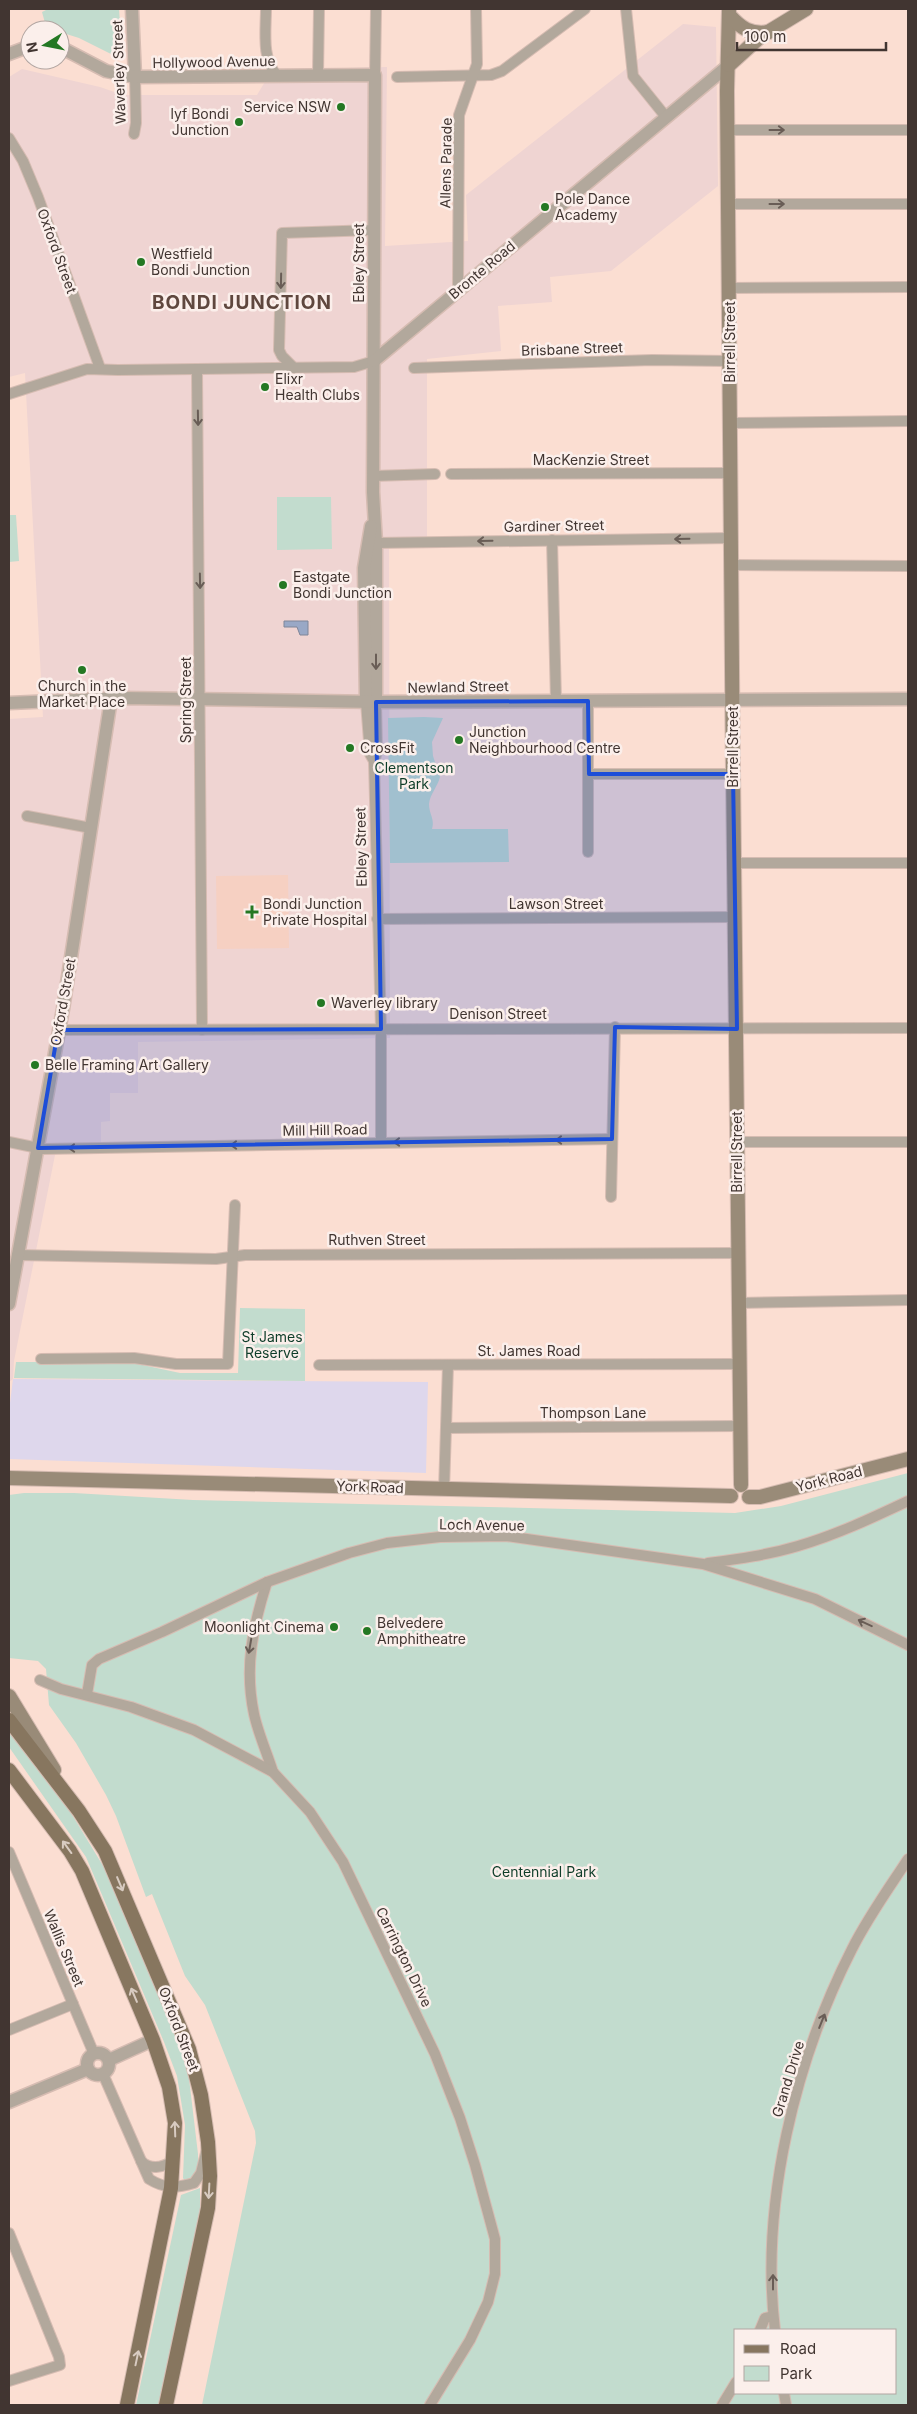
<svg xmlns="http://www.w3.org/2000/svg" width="917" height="2414" font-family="Inter,sans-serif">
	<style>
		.commercial { fill: #efd4d2 }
		.industrial { fill: #ded7ec }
		.built { fill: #f6d0c2 }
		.green { fill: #c2dcce; fill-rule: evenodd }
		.water { fill: #99a8c6; stroke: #7f8699 }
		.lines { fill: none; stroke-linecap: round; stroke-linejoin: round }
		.minor-casing { stroke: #d6bcb2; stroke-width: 12 }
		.tertiary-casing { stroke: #d6bcb2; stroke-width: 15 }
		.secondary-casing { stroke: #d6bcb2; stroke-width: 16 }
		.primary-casing { stroke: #d6bcb2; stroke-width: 16 }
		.minor { stroke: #b2a89c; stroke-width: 10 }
		.tertiary { stroke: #b2a89c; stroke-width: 12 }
		.secondary { stroke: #998b78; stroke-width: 14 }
		.primary { stroke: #87765f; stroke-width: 14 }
		.oneway { stroke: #695d56 }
		.oneway2 { stroke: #d8cbc1 }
		.marked { fill: #1d4ed8; fill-opacity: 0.2; stroke: #1d4ed8; stroke-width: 4; stroke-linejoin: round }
		.poi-dot { fill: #247823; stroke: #fbefeb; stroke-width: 2 }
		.labels { text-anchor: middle; stroke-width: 5; stroke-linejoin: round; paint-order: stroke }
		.street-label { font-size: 14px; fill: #413531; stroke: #fbefeb }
		.poi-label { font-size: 14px; fill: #413531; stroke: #fbefeb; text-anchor: start }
		.park-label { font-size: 14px; fill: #0e3d29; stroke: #fbefeb }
		.district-label { font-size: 19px; font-weight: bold; letter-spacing: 1px; fill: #5f473e; stroke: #fbefeb }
	</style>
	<rect width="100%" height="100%" fill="#fbded2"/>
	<!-- commercial -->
	<polygon class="commercial" points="683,24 716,27 718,186 611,271 550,277 552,302 498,306 501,351 427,359 427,547 389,546 390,1038 138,1042 138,1093 110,1093 110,1121 101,1122 101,1145 57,1145 14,1361 13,1379 9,1382 9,719 43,717 25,373 9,377 9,77 22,69 100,87 123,95 257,95 272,70 387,67 385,246 468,241 466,195"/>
	<!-- industrial -->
	<polygon class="industrial" points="13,1379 428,1382 426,1473 9,1459 9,1411"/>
	<!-- built -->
	<polygon class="built" points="288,875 289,948 217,949 216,876"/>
	<!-- green -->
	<g class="green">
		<polygon points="48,9 119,9 122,53 117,57 79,38 60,32 60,30 47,30 42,12"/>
		<polygon points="277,497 331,497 332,549 277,550"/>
		<polygon points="9,515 16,515 19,561 9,562"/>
		<path d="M424 717 443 718 432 742 433 756 440 777C438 786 430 794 429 804 429 814 435 819 432 829H508L509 862 390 863 388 718Z"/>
		<polygon points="240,1308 305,1309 305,1381 14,1378 16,1362 118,1362 138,1364 180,1373 238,1373"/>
		<path d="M908 1473V2405H202L256 2143 255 2131 205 2005 185 1976 152 1894 146 1897 116 1816 106 1795 76 1743 49 1705 46 1669 38 1661 9 1658V1495L24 1493H74L193 1500 735 1513 781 1506ZM736 2330H896V2393H736Z"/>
		<polygon points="9,1728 68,1808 111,1879 185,2058 188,2070 198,2154 198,2168 193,2180 185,2181 183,2178 185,2125 177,2076 164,2042 86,1857 9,1747"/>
		<polygon points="200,2188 200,2212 160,2405 136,2405 181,2195"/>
	</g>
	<!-- water -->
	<polygon class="water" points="284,621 308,621 308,635 300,635 297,627 284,627"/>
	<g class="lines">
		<defs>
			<g id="minor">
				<path d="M266 9C266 28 261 62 278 76"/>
				<polyline points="626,9 633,76 666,117"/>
				<polyline points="318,75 319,9"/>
				<polyline points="375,75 376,9"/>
				<polyline points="397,77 491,75 502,71 585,9"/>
				<polyline points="728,130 908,130"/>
				<polyline points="134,134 136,123 135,77"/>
				<polyline points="9,138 23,161 38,197 100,368"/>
				<polyline points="729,204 908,204"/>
				<polyline points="729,288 908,287"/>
				<polyline points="458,290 459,115 477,64 476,9"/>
				<polyline points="294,368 282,356 279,350 282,233 374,230"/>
				<polyline points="414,368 652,360 730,361"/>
				<polyline points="197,370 202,1030"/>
				<polyline points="9,394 87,369 118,370 354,367 374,361"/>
				<polyline points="731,423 908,421"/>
				<polyline points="451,474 731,473"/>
				<polyline points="373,476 435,474"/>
				<polyline points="552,540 556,701"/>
				<polyline points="376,543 731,538"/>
				<polyline points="731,565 908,566"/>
				<polyline points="588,701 588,852"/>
				<polyline points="366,702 370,754 374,761"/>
				<polyline points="376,702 377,752 374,761 381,1029 381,1143"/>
				<polyline points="589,774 733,774"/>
				<polyline points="27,816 91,828"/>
				<polyline points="734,863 908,863"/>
				<polyline points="377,919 734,917"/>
				<polyline points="58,1030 908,1028"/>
				<polyline points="9,1142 43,1149 612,1139"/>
				<polyline points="737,1142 908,1142"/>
				<polyline points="611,1197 615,1027"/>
				<polyline points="17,1255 216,1259 245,1255 738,1253"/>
				<polyline points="738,1303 908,1300"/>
				<polyline points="41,1359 134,1358 176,1364 228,1364 235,1205"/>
				<polyline points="319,1365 738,1364"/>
				<polyline points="447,1428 740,1426"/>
				<polyline points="444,1490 448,1365"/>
				<path d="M708 1563C738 1559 768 1555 798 1546 836 1535 872 1518 908 1501"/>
				<path d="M267 1582C253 1626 244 1667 254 1714 258 1733 267 1753 273 1772"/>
				<polyline points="40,1680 61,1689 131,1707 194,1730 273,1772 310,1812 343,1862 435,2054 460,2118 475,2165 495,2239 495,2274 488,2302 470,2340 430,2405"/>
				<polyline points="87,1694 92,1665 99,1659 162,1632 267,1582 349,1553 387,1543 440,1537 506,1536 703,1564 815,1599 908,1645"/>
				<polyline points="9,1852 94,2054"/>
				<polyline points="9,2030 73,2004"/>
				<path d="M103 2074 149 2179C165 2189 177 2188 194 2183L201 2173 206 2153"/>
				<path d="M141 2161C151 2171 164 2167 174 2160"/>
				<polyline points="9,2233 59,2357 60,2365 9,2381"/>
				<polyline points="760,2330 765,2318 773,2316"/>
				<path d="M775 2330C760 2204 795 2061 852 1949 868 1917 889 1888 908 1859"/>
				<polyline points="784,2393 786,2405"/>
				<polyline points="722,2405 736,2382"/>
			</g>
			<g id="tertiary">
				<polyline points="132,9 135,77"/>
				<polyline points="60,47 106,71 135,77 375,75 373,492 376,543 376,702"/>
				<polyline points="9,54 30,46"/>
				<polyline points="374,361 729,65"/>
				<polyline points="366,702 364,568 371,526"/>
				<polyline points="9,703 123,698 376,702 908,699"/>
				<polyline points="9,1304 63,1009 111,699"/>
				<circle cx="98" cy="2064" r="11"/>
				<polyline points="109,2060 153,2040"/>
				<polyline points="9,2102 88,2069"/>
			</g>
			<g id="secondary">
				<path d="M729 9 727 91C731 318 730 544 733 770 736 1009 738 1247 741 1485"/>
				<path d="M729 15C741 28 750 35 769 32"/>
				<polyline points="729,65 760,37 806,9"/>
				<polyline points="9,1478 731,1496"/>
				<polyline points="749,1497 760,1497 908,1459"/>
				<polyline points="9,1696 54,1770"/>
			</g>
			<g id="primary">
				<polyline points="9,1720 79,1811 105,1851 189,2049 201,2095 208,2142 210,2176 208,2208 166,2405"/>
				<polyline points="9,1770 70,1851 82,1871 153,2040 169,2087 175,2123 171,2188 127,2405"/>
			</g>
		</defs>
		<!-- minor casing -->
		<use href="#minor" class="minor-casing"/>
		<!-- tertiary casing -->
		<use href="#tertiary" class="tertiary-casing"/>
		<!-- secondary casing -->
		<use href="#secondary" class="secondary-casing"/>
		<!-- primary casing -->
		<use href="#primary" class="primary-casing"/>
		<!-- minor -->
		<use href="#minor" class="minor"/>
		<!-- tertiary -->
		<use href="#tertiary" class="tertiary"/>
		<!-- secondary -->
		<use href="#secondary" class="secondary"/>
		<!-- primary -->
		<use href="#primary" class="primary"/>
	</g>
	<!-- one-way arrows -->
	<defs><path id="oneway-shaft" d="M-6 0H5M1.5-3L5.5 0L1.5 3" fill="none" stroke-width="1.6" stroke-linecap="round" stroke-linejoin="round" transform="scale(1.25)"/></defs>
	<g class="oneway">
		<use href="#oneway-shaft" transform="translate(777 130)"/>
		<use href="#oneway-shaft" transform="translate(777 204)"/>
		<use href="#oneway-shaft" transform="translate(281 281) rotate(91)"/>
		<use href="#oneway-shaft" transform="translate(198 418) rotate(89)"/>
		<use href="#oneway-shaft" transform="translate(682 539) rotate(179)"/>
		<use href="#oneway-shaft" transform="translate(485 541) rotate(179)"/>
		<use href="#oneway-shaft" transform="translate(200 581) rotate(89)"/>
		<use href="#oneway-shaft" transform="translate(376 662) rotate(90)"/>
		<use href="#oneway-shaft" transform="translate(563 1140) rotate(179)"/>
		<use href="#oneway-shaft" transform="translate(401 1142) rotate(179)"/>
		<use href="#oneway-shaft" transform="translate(238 1145) rotate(179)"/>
		<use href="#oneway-shaft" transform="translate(76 1148) rotate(179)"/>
		<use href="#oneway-shaft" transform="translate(865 1623) rotate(-155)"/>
		<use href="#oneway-shaft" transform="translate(250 1646) rotate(100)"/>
		<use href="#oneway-shaft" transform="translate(822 2021) rotate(-68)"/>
		<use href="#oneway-shaft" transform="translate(773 2282) rotate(-90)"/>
	</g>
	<g class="oneway2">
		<use href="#oneway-shaft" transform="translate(67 1847) rotate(-126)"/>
		<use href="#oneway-shaft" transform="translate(120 1884) rotate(67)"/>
		<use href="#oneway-shaft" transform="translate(134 1995) rotate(-113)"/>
		<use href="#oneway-shaft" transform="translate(175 2129) rotate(-92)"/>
		<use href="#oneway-shaft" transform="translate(209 2191) rotate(93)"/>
		<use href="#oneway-shaft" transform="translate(137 2358) rotate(-78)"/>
	</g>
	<!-- marked area -->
	<path class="marked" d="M588 701 589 774H733L737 1029 615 1027 612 1139 38 1148 58 1030 381 1029 376 702Z"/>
	<!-- markers -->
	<g class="poi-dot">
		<circle cx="341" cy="107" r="5"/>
		<circle cx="239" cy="122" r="5"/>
		<circle cx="545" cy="207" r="5"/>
		<circle cx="141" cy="262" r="5"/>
		<circle cx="265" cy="387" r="5"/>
		<circle cx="283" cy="585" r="5"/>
		<circle cx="82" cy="670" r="5"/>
		<circle cx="459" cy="740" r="5"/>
		<circle cx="350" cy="748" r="5"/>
		<path d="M249.5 904.5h5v5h5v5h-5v5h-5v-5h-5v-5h5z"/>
		<circle cx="321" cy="1003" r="5"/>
		<circle cx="35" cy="1065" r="5"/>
		<circle cx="334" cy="1627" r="5"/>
		<circle cx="367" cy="1631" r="5"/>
	</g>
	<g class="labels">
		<!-- street labels -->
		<g class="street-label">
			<text transform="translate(214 62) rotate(-1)" y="5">Hollywood Avenue</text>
			<text transform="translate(119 72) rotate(-92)" y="5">Waverley Street</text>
			<text transform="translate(446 163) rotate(-89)" y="5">Allens Parade</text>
			<text transform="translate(57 251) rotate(70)" y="5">Oxford Street</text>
			<text transform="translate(359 263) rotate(-90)" y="5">Ebley Street</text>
			<text transform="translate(482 270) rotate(-40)" y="5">Bronte Road</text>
			<text transform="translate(730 342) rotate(-90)" y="5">Birrell Street</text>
			<text transform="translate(572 349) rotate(-2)" y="5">Brisbane Street</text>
			<text x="591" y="465">MacKenzie Street</text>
			<text transform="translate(554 526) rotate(-1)" y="5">Gardiner Street</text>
			<text transform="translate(458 687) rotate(-1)" y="5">Newland Street</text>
			<text transform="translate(186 700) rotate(-90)" y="5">Spring Street</text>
			<text transform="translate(733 747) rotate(-90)" y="5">Birrell Street</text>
			<text transform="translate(361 847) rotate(-91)" y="5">Ebley Street</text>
			<text x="556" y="909">Lawson Street</text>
			<text transform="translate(63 1002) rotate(-80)" y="5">Oxford Street</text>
			<text x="498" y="1019">Denison Street</text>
			<text transform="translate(325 1130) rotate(-1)" y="5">Mill Hill Road</text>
			<text transform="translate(737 1152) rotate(-90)" y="5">Birrell Street</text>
			<text x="377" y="1245">Ruthven Street</text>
			<text x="529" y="1356">St. James Road</text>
			<text x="593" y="1418">Thompson Lane</text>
			<text transform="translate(829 1479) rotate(-14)" y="5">York Road</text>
			<text transform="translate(370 1487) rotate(2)" y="5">York Road</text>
			<text transform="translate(482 1525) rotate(1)" y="5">Loch Avenue</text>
			<text transform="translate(64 1948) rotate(67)" y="5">Wallis Street</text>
			<text transform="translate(404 1957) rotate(64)" y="5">Carrington Drive</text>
			<text transform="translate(179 2029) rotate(69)" y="5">Oxford Street</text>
			<text transform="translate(788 2079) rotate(-73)" y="5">Grand Drive</text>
		</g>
		<!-- poi labels -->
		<g class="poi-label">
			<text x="331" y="112" text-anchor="end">Service NSW</text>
			<text x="229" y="119" text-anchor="end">lyf Bondi<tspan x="229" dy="16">Junction</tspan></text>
			<text x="555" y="204">Pole Dance<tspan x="555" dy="16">Academy</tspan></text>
			<text x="151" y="259">Westfield<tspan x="151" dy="16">Bondi Junction</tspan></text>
			<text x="275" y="384">Elixr<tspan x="275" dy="16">Health Clubs</tspan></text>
			<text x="293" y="582">Eastgate<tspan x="293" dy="16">Bondi Junction</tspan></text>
			<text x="82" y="691" text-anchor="middle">Church in the<tspan x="82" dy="16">Market Place</tspan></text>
			<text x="469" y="737">Junction<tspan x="469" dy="16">Neighbourhood Centre</tspan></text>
			<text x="360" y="753">CrossFit</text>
			<text x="263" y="909">Bondi Junction<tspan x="263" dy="16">Private Hospital</tspan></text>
			<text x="331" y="1008">Waverley library</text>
			<text x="45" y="1070">Belle Framing Art Gallery</text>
			<text x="377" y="1628">Belvedere<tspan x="377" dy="16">Amphitheatre</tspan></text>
			<text x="324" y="1632" text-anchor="end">Moonlight Cinema</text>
		</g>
		<!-- park labels -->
		<g class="park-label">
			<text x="414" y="773">Clementson<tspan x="414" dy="16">Park</tspan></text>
			<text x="272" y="1342">St James<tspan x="272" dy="16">Reserve</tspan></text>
			<text x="544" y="1877">Centennial Park</text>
		</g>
		<!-- district labels -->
		<g class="district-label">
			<text x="242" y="309">BONDI JUNCTION</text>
		</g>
	</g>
	<!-- border -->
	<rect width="917" height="2414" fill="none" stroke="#413531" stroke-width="20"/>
	<!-- legend -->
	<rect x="734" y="2329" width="162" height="65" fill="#fbefeb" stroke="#b1a5a1"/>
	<rect x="744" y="2345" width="25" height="8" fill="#87765f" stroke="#b1a5a1"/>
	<text x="780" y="2354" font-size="15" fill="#413531">Road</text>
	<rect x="744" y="2366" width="25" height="15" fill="#c2dcce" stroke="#b1a5a1"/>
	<text x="780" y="2379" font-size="15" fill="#413531">Park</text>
	<!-- north arrow -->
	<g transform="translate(45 45) rotate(260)"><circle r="24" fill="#fbefeb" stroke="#b1a5a1"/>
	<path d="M0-4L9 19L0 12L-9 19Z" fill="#247823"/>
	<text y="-8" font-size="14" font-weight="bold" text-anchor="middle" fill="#413531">N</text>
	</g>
	<!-- scale -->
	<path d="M737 42v8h149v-8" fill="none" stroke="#413531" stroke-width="2.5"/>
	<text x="744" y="42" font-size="15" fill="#413531" stroke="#fbefeb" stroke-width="4" paint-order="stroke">100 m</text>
</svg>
